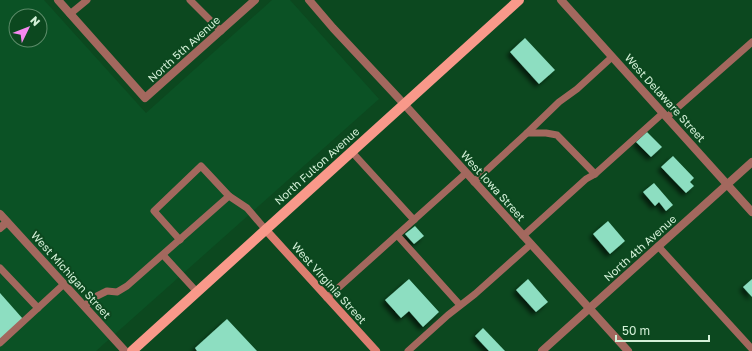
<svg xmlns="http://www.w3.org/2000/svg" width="752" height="351" font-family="'Golos Text',sans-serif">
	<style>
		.built { fill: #0b5225; fill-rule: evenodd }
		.building { fill: #8ddec1; filter: url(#shadow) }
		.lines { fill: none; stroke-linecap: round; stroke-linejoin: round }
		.lane { stroke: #a3685e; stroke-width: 7 }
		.street { stroke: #a3685e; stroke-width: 8 }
		.secondary { stroke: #dc7e70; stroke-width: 8 }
		.primary { stroke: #f9998a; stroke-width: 10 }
		.labels { text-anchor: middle; stroke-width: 4; stroke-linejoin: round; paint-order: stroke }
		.street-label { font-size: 11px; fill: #d4f1d8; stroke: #0c481f }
	</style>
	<defs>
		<filter id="shadow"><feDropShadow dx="-3.5" dy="3.5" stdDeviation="2" flood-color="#0009"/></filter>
	</defs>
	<rect width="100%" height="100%" fill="#0c481f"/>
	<!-- built -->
	<path class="built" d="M0 0H44L146 113 272 0H290L379 99 96 351H0ZM16 16H40V40H16Z"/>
	<!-- building -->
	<g class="building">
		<polygon points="525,38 555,70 539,84 510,52"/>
		<polygon points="647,132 662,147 651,157 636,142"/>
		<polygon points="673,156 694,178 690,182 694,186 686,193 661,167"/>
		<polygon points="654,183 673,205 666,211 659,202 655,206 643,192"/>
		<polygon points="608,221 625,241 610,254 593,234"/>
		<polygon points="415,226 424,236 414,244 405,234"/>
		<polygon points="409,279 439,312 423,327 409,311 401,318 385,300"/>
		<polygon points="528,279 548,302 536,312 516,290"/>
		<polygon points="752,279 752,297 743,287"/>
		<polygon points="0,293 23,319 0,340"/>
		<polygon points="227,319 257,351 197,351 195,348"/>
		<polygon points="483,328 505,351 489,351 475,336"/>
	</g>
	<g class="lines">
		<!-- lane -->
		<g class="lane">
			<polyline points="190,0 221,31"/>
			<polyline points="70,14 87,0"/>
			<polyline points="667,117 752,42"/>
			<polyline points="527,133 559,102 577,89 612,57"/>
			<polyline points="351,151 414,220"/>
			<polyline points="474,182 527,133 546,133 557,135 595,174"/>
			<polyline points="397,235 460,305"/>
			<polyline points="523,236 586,179 595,174 663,113"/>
			<polyline points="180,240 154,211 201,166 229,196"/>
			<polyline points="658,246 752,349"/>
			<polyline points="163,255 197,292"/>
			<polyline points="0,268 38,308"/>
			<polyline points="327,298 466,173"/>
			<polyline points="84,306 97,296 107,291 117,292 127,286 229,196 247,208 265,229"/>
			<polyline points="0,343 64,284"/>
			<polyline points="408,351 448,315 475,294 531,244"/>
		</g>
		<!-- street -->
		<g class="street">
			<polyline points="58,0 145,98 255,0"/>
			<polyline points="309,0 333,28 404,104 628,351"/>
			<polyline points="561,0 752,212"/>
			<polyline points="0,214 125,351"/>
			<polyline points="0,228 7,222"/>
			<polyline points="542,351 752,162"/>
		</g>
		<!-- secondary -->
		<polyline class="secondary" points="265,229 376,351"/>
		<!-- primary -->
		<polyline class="primary" points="132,351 519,0"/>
	</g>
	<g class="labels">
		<!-- street labels -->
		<g class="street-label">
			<text transform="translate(184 49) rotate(-42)" y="4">North 5th Avenue</text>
			<text transform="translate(665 98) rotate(48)" y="4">West Delaware Street</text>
			<text transform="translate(317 166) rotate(-42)" y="4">North Fulton Avenue</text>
			<text transform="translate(493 186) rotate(48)" y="4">West Iowa Street</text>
			<text transform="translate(640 248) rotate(-42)" y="4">North 4th Avenue</text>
			<text transform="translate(71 275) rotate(48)" y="4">West Michigan Street</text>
			<text transform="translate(329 283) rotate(48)" y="4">West Virginia Street</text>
		</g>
	</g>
	<!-- north arrow -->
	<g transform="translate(28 28) rotate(47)"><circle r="19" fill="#0c481f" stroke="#5c8c69"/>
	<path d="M0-3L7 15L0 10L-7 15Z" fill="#f589ef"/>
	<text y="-6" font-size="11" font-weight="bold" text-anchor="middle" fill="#d4f1d8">N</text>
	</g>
	<!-- scale -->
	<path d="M616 335v6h93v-6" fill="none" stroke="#d4f1d8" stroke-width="2"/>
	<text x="622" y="335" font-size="12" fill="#d4f1d8" stroke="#0c481f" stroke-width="3" paint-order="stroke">50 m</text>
</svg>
